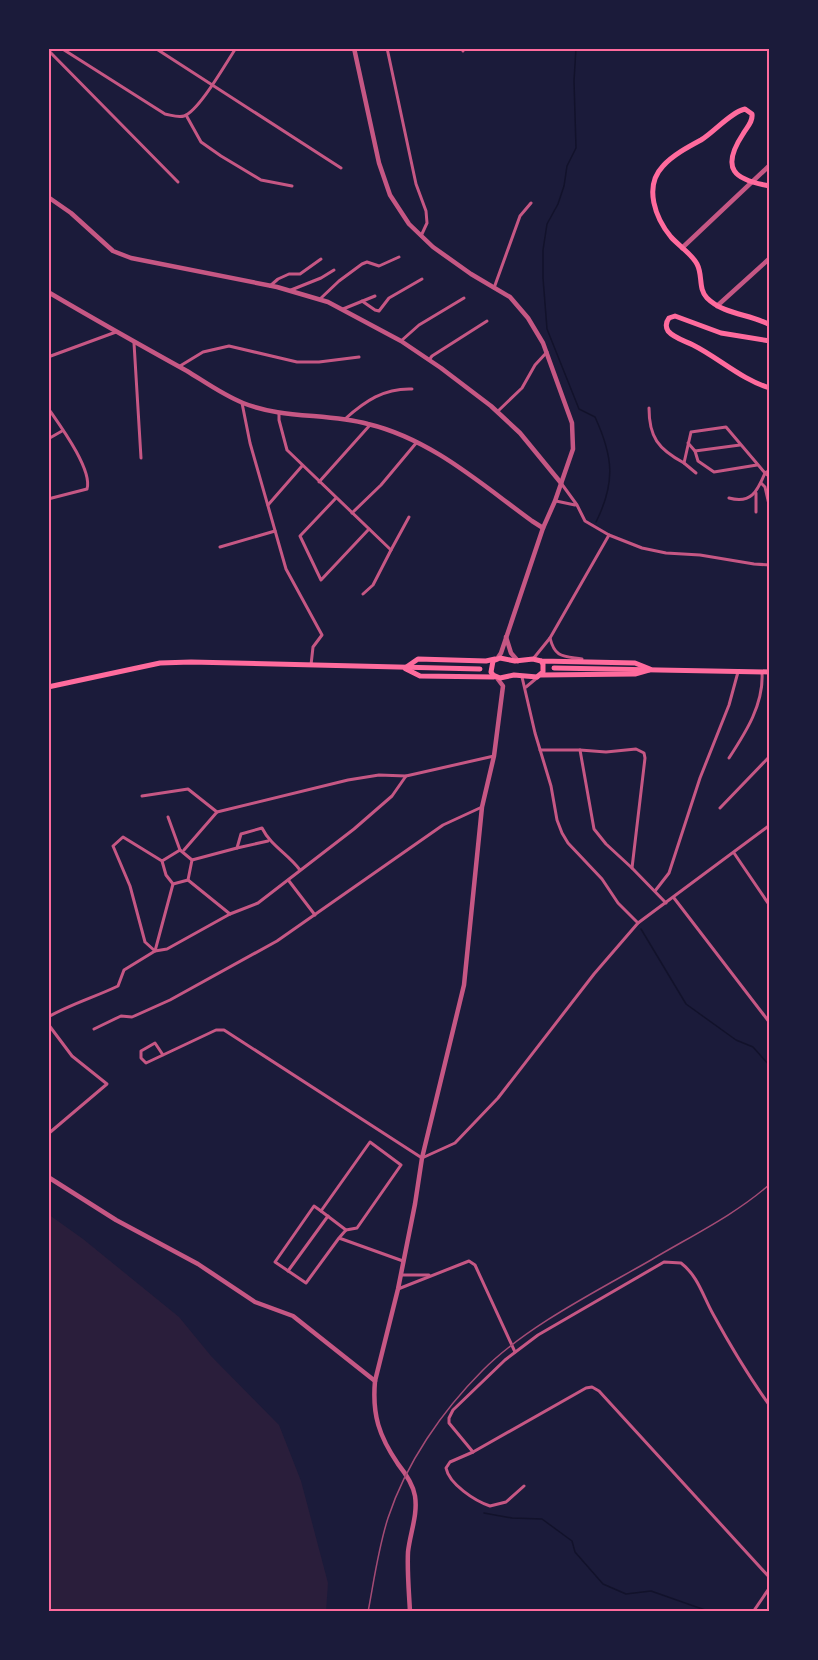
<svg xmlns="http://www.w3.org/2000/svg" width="818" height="1660" font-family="Karla,sans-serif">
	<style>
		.green { fill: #2a1e3b }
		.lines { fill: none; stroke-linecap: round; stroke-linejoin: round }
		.stream { stroke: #12122b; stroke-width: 1.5 }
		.minor { stroke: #c65784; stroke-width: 3 }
		.tertiary { stroke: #c65784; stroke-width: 4.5 }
		.primary { stroke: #ff6b9d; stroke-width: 5 }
		.rail { stroke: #a44b75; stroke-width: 1.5 }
		.neatline { fill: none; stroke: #ff6b9d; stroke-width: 2 }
	</style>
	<rect width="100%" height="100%" fill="#1b1b3a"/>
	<!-- green -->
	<polygon class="green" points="48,1214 83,1239 179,1317 211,1356 279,1425 301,1481 328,1583 326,1612 48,1612"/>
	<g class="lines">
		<!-- stream -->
		<g class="stream">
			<path d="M576 48 574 81 576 148 567 166 564 186 558 204 547 224 543 250V278L547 329 579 409 595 417C613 456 616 482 596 522"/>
			<polyline points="641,929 686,1004 736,1040 753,1047 770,1066"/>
			<polyline points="484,1513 512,1518 542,1519 572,1541 575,1552 603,1584 626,1594 651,1591 705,1610 705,1612"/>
		</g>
		<!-- minor -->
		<g class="minor">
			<path d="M61 48 165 114C171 115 178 118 184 116 199 111 226 63 236 48"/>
			<polyline points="155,48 341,168"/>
			<polyline points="387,48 416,184 426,211 427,223 421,236"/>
			<polyline points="48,50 178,182"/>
			<polyline points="463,51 464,48"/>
			<polyline points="186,115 201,142 221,156 261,180 292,186"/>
			<polyline points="270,286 278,279 289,274 300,274 321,259"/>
			<polyline points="494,288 520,216 531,203"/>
			<polyline points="291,290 321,278 334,270"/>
			<polyline points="320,299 339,281 362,264 367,262 379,266 399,257"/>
			<polyline points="362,301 375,310 379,311 389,298 422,279"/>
			<polyline points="343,309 375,296"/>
			<polyline points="401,341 419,325 464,298"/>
			<polyline points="134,343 141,458"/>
			<polyline points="48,357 116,332"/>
			<polyline points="429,360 432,356 487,321"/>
			<polyline points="180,366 203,352 229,346 297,362 319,362 359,357"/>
			<polyline points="242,403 250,443 286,569 322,635 313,647 311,665"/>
			<path d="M48 408C59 424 93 470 87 489L48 499"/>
			<path d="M649 408C649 437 658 449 684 463L691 432 726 427 765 473 770 470"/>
			<polyline points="497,412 522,388 535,365 547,352"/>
			<polyline points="279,413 279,420 287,450 391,550 373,585 363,594"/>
			<path d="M345 419C365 401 384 388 412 389"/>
			<polyline points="48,439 62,431"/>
			<polyline points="688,443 695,451 740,445"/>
			<polyline points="695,451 698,461 714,472 757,465"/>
			<polyline points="684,463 696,473"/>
			<polyline points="319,482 370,425"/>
			<polyline points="561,483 577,505 585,521 609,535"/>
			<polyline points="761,483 765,487 770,509"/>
			<polyline points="756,493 756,512"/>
			<polyline points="336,498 300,536 321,580 369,529"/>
			<path d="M729 498C751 504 757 492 765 473L770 477"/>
			<polyline points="556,501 575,505"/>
			<polyline points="268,505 302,466"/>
			<polyline points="352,513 381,485 417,442"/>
			<polyline points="220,547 275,531"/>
			<polyline points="391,550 409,517"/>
			<path d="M550 638C555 658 563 656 582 659"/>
			<polyline points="533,659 550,638 609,535 642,548 666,553 700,555 754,564 770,565"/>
			<polyline points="522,677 535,733 551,786 557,820 562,833 568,843 602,879 618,903 638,923"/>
			<polyline points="526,687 538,677"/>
			<polyline points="540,750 580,750 594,829 606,844 632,868 666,903"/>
			<polyline points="580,750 606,752 636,749 644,753 645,758 632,868"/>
			<path d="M729 758C746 732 764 704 762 672"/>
			<polyline points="142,796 188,789 217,812"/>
			<polyline points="720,808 770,756"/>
			<polyline points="168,817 180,850"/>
			<polyline points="237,848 268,841"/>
			<polyline points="184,850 217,812 348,780 379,775 406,776 494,756"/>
			<polyline points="734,853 770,906"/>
			<path d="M192 860 237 848 241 834 262 828C271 846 287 853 300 870"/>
			<polyline points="162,861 166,875 173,884 188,880 192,860 180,850 162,861 123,837 113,846 130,886 145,942 155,951 167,949 230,914 258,903 354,829 392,796 406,776"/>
			<polyline points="188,880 230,914"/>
			<polyline points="289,881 315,915"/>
			<polyline points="655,891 669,873 700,778 729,705 738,672"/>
			<polyline points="674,898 770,1023"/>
			<path d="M48 1017C71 1004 95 997 118 986L124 970 155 951 173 884"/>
			<polyline points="48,1024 72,1056 107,1084 48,1134"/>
			<polyline points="94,1029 121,1016 132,1017 170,1000 277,941 443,825 482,807"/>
			<polyline points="163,1055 155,1043 141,1051 141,1058 146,1063 216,1030 224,1030 422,1158 455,1143 498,1098 594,974 638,923 770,825"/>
			<polyline points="321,1211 346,1230"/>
			<polyline points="339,1238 346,1230 357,1228 401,1165 370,1142 321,1211 314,1206 275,1262 306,1283 339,1238 403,1261"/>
			<polyline points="288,1271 328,1216"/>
			<polyline points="401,1275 429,1275"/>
			<polyline points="398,1289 469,1261 475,1265 515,1352"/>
			<path d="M473 1452 449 1423V1418L453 1410 505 1360 538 1335 664 1262 681 1263C698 1276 703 1296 713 1314 730 1345 749 1377 770 1406"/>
			<path d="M524 1486 506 1502 490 1506C475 1501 449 1484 446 1468L450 1462 473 1452 586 1388 592 1387 599 1391 770 1578"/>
			<polyline points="753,1612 770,1587"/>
		</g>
		<!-- tertiary -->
		<g class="tertiary">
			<polyline points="354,48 379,163 390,195 409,224 433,247 471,274 510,297 528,318 543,343 572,423 573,449 555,501 543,528 501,653 497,659"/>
			<polyline points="48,197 71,213 113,251 131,258 277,287 328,302 401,341 441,368 491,406 520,433 561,483"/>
			<polyline points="682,248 770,165"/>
			<path d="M48 292C94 319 140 345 187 371 205 382 223 395 243 403 283 419 327 413 368 424 431 439 481 484 532 521L543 528"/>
			<polyline points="717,306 770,258"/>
			<polyline points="506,637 511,653 518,661"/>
			<polyline points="48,1177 116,1220 198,1264 255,1302 293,1316 375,1381"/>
			<path d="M410 1612C409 1592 407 1571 408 1552 410 1533 418 1515 415 1496 413 1484 406 1474 398 1464 379 1436 372 1415 375 1381L398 1289 415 1204 422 1158 464 985 482 807 494 756 503 686 497 678"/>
		</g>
		<!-- primary -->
		<g class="primary">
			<path d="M770 186C734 180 720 169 743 134 747 127 753 122 752 114L745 109C731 112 714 132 701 140 688 147 673 155 663 166 643 187 656 219 671 237 679 246 691 253 697 264 703 275 698 289 707 298 724 315 751 314 770 325"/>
			<path d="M770 341 721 333 675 316 669 318C666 322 665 326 668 331 674 338 685 341 693 345 719 358 742 380 770 388"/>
			<polyline points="541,661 543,664 543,672 537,677 514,675 500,678 493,675 491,672 493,661 500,658 515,661 533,659 541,661 635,663 650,669"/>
			<polyline points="405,668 418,659 486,661 495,659"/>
			<polyline points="554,668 770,672"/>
			<polyline points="406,669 420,676 494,677"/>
			<polyline points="541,675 635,674 649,670"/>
			<polyline points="48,687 160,663 191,662 480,669"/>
		</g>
		<!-- rail -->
		<path class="rail" d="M368 1612C374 1581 378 1549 388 1518 406 1463 442 1411 483 1370 527 1326 597 1291 651 1260 691 1236 735 1215 770 1184"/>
	</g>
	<!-- border -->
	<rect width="818" height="1660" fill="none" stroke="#1b1b3a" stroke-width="99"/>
	<rect x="50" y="50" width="718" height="1560" class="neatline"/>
</svg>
